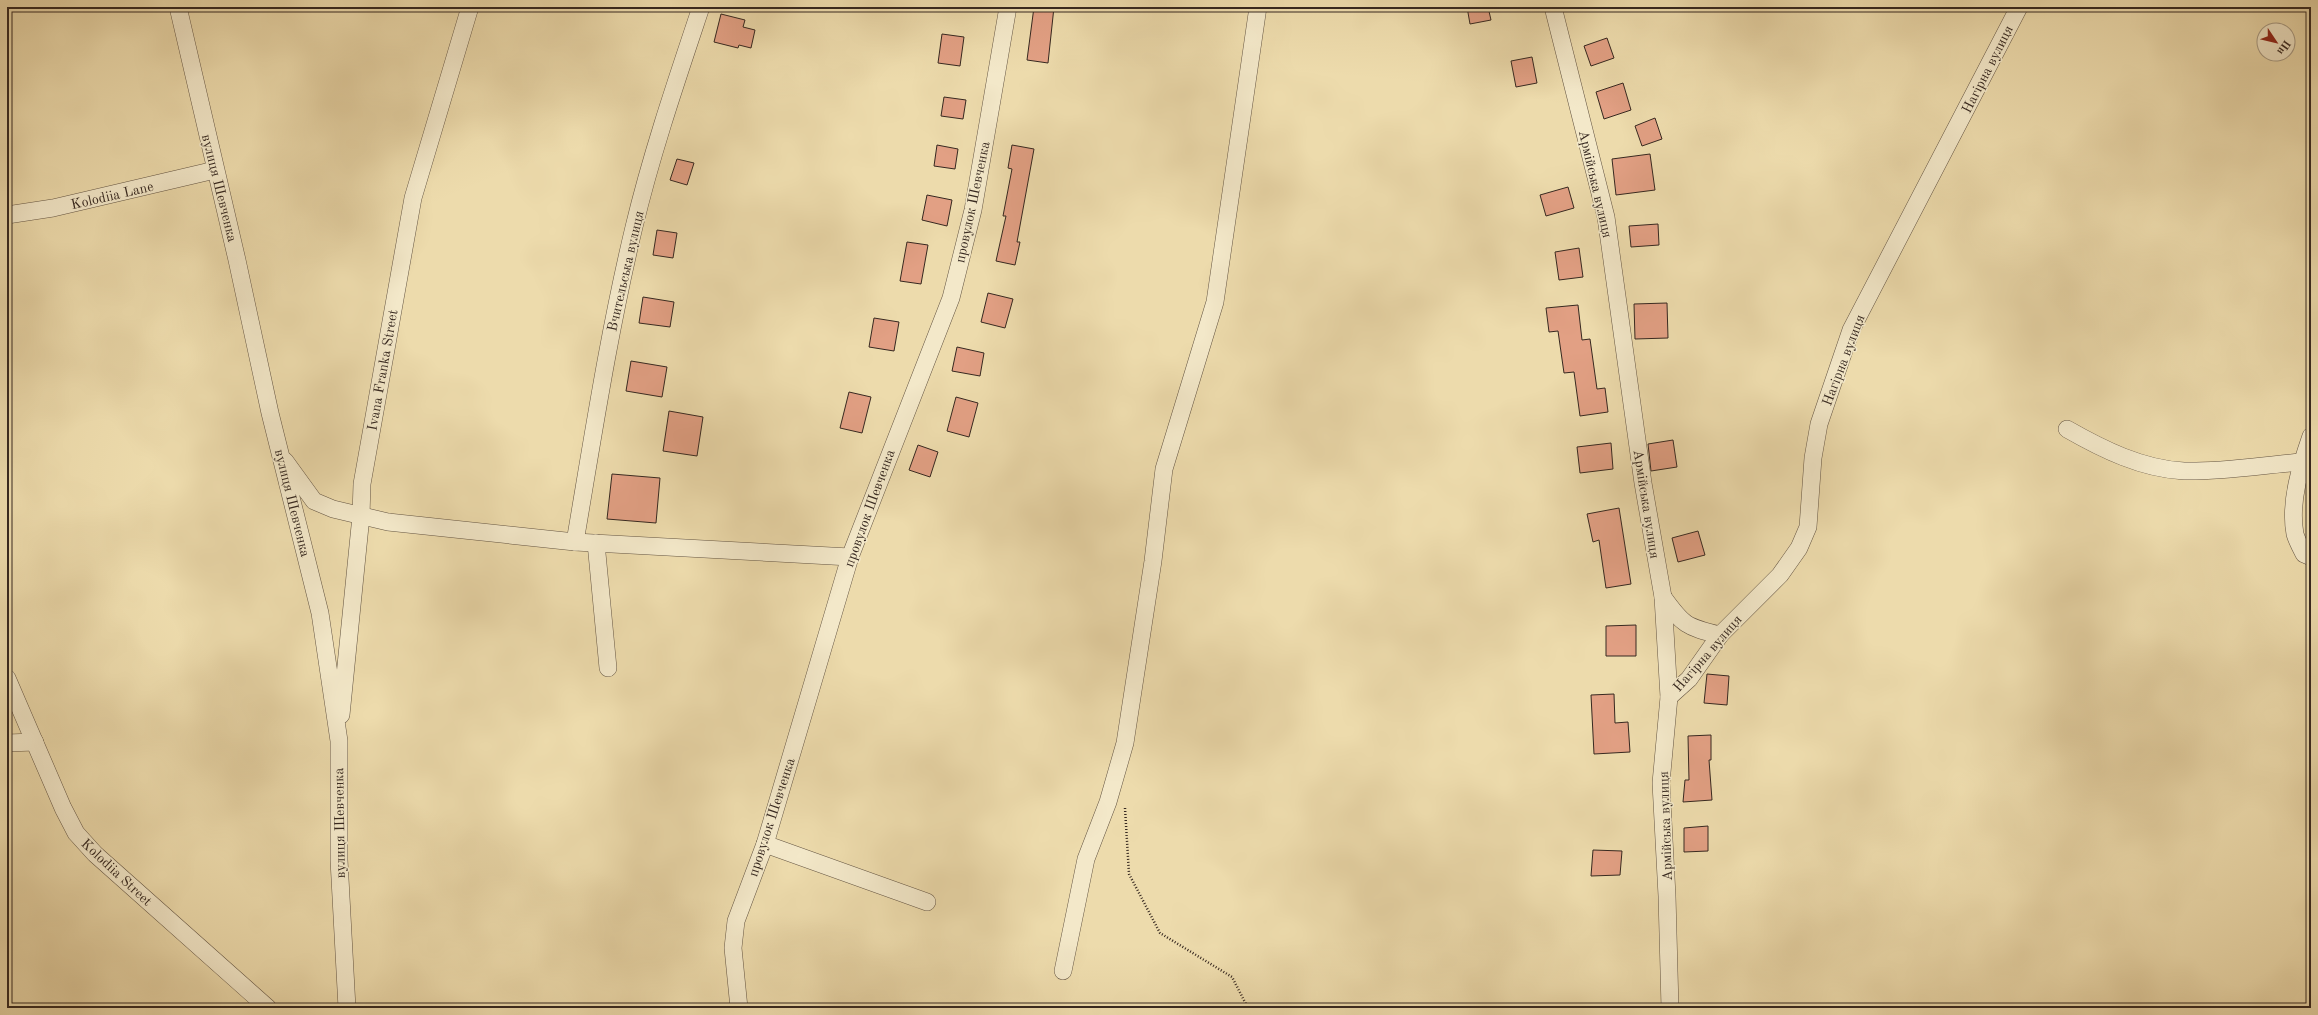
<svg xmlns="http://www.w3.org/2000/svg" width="2318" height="1015" font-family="'Old Standard TT',serif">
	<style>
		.building { fill: #e2a084; stroke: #362820 }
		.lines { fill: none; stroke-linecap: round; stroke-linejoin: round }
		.minor-casing { stroke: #645543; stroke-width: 18 }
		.path { stroke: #362820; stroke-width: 2.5; stroke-dasharray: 1 2; stroke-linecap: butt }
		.minor { stroke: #f3e8c9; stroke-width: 17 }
		.labels { text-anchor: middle; stroke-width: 3; stroke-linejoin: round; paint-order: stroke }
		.street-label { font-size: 14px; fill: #362820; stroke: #f3e8c9 }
	</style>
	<rect width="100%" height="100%" fill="#eddbac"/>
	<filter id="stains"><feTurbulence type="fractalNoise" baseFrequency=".005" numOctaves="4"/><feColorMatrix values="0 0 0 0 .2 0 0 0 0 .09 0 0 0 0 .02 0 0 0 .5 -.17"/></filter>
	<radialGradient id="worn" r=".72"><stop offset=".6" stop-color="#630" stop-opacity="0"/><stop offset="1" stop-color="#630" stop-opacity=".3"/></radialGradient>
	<!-- building -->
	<g class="building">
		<polygon points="1034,7 1054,7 1048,63 1027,60"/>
		<polygon points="1467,7 1488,7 1491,20 1470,24"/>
		<polygon points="721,14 745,20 743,27 755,30 751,48 739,45 738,48 714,42"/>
		<polygon points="942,34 964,37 960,66 938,63"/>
		<polygon points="1607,38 1614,58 1591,66 1584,46"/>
		<polygon points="1532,57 1537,83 1516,87 1511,61"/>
		<polygon points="1623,83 1631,110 1604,119 1596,92"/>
		<polygon points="944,97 966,100 963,119 941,116"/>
		<polygon points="1655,118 1662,139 1642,146 1635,126"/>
		<polygon points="937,145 958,149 955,169 934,166"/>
		<polygon points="1012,145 1034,149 1017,242 1020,242 1015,265 996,261 1006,216 1003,216 1012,169 1008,168"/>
		<polygon points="1650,154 1655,190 1616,195 1612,159"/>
		<polygon points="677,159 694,163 687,185 670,180"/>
		<polygon points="1568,187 1574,208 1546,216 1540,195"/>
		<polygon points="927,195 952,200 947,226 922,220"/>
		<polygon points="1658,224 1659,245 1631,247 1629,226"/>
		<polygon points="657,230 677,233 673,258 653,255"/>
		<polygon points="907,242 928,245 921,284 900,281"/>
		<polygon points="1579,248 1583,277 1559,280 1555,252"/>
		<polygon points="988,293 1013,299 1005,328 981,322"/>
		<polygon points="643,297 674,302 670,327 639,323"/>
		<polygon points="1667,303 1668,338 1635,339 1634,304"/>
		<polygon points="1578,305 1582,340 1590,339 1597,389 1605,388 1608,412 1580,416 1574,372 1564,373 1558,331 1549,332 1546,308"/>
		<polygon points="874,318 899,322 894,351 869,347"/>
		<polygon points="957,347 984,353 980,376 952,371"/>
		<polygon points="631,361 667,367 662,397 626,391"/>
		<polygon points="849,392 871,397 862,433 840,428"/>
		<polygon points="956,397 978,403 969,437 947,431"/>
		<polygon points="669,411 703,417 697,456 663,451"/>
		<polygon points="1673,440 1677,467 1651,471 1648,444"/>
		<polygon points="1611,443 1613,469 1580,473 1577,447"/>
		<polygon points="918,445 938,452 930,477 909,470"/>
		<polygon points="612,474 660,478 656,523 607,519"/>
		<polygon points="1619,508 1631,584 1606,588 1599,540 1593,542 1587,514"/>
		<polygon points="1698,531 1705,555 1678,562 1672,538"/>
		<polygon points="1636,625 1636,656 1606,656 1606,626"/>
		<polygon points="1707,674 1729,676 1727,705 1704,703"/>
		<polygon points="1614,694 1615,723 1628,722 1630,752 1594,754 1591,695"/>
		<polygon points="1711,735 1711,760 1709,760 1712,800 1683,802 1685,780 1689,780 1688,736"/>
		<polygon points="1708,826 1708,851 1684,852 1684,828"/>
		<polygon points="1593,850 1622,851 1620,875 1591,876"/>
	</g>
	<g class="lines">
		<defs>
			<g id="minor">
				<polyline points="178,7 237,260 270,413 320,613 339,741 339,860 347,1008"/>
				<polyline points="1553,7 1606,217 1643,483 1663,597 1669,697 1661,783 1667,896 1670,1008"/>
				<polyline points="7,215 53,208 215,170"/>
				<path d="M2067 429C2102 449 2142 469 2184 471 2222 472 2263 465 2302 462"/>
				<path d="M2311 436C2301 465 2289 502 2295 534 2297 541 2301 548 2304 554L2311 557"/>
				<polyline points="285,461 314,501 333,509 388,522 575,542 850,557"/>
				<path d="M575 542C593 436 609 331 634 227 652 152 677 79 701 7"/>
				<polyline points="596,543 608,668"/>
				<path d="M1663 597C1683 625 1686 627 1720 635"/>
				<polyline points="7,678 63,808 76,833 95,854 268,1008"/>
				<polyline points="1669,697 1689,679 1720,635 1780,575 1799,548 1808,527 1813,458 1819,424 1851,330 2019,7"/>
				<polyline points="341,715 361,516 362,484 413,198 470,7"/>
				<polyline points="7,743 35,742"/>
				<polyline points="765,844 927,902"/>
				<polyline points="1063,971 1086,859 1108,802 1125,743 1153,561 1164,469 1215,302 1258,7"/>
				<polyline points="739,1008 733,948 736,921 765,844 850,557 951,298 973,210 1008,7"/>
			</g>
		</defs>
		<!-- minor casing -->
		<use href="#minor" class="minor-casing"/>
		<!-- path -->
		<polyline class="path" points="1125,808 1129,874 1160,933 1232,977 1248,1008"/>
		<!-- minor -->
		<use href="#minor" class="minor"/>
	</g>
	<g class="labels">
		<!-- street labels -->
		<g class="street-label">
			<text transform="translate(1987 69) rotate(-63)" y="5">Нагірна вулиця</text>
			<text transform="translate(1596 184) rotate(77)" y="5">Армійська вулиця</text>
			<text transform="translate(220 188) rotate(76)" y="5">вулиця Шевченка</text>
			<text transform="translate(112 195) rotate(-13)" y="5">Kolodiia Lane</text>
			<text transform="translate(972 202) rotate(-78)" y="5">провулок Шевченка</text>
			<text transform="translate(625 271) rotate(-77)" y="5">Вчительська вулиця</text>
			<text transform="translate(1843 360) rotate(-69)" y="5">Нагірна вулиця</text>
			<text transform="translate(382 370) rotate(-80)" y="5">Ivana Franka Street</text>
			<text transform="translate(293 503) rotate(76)" y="5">вулиця Шевченка</text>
			<text transform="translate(1647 504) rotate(81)" y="5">Армійська вулиця</text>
			<text transform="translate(869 508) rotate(-70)" y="5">провулок Шевченка</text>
			<text transform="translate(1707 653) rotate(-49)" y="5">Нагірна вулиця</text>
			<text transform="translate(771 817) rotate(-72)" y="5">провулок Шевченка</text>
			<text transform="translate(339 823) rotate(-91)" y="5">вулиця Шевченка</text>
			<text transform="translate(1665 826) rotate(-92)" y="5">Армійська вулиця</text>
			<text transform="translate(117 872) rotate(43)" y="5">Kolodiia Street</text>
		</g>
	</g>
	<!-- margin -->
	<rect width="2318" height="1015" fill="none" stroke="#eddbac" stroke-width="24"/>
	<rect x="8" y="8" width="2302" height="999" fill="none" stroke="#362820" stroke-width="2"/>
	<rect x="12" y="12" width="2294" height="991" fill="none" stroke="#362820"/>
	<!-- north arrow -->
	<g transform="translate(2276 42) rotate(125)"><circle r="19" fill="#f3e8c9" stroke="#a79b85"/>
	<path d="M0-3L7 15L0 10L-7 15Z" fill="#8f2418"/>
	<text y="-6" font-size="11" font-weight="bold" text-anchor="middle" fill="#362820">Пн</text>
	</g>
	<rect width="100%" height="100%" filter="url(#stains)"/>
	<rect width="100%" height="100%" fill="url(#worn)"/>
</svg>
